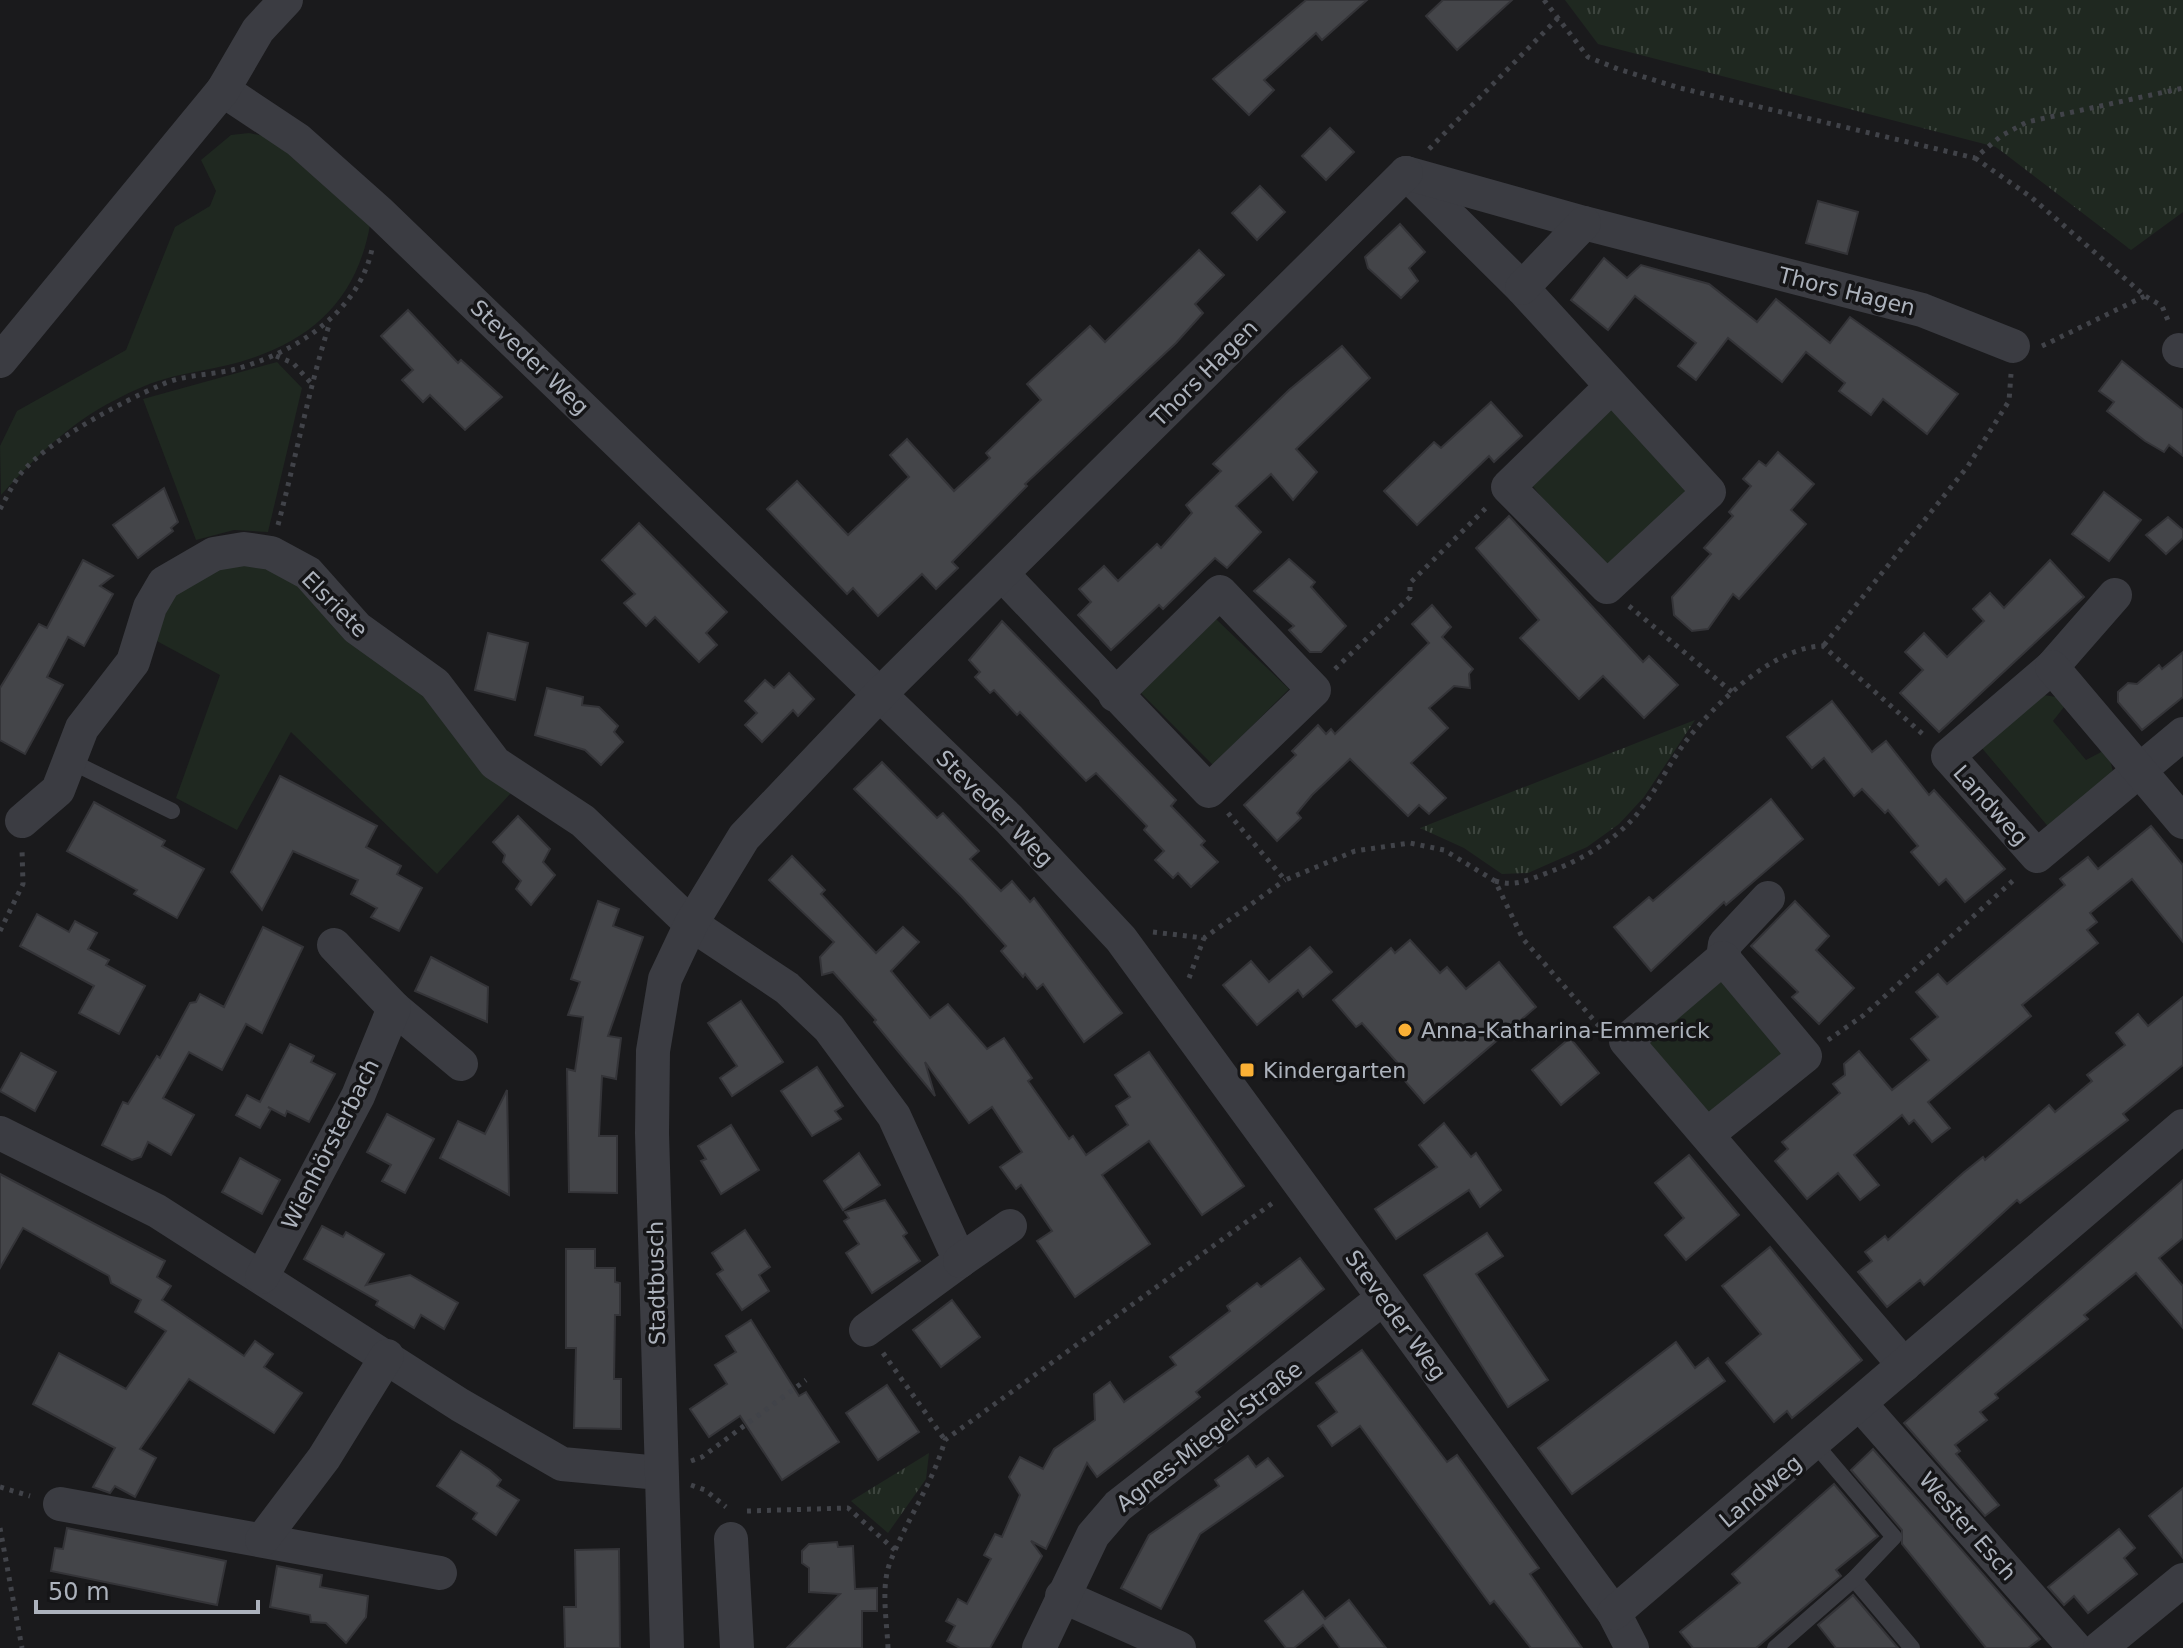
<svg xmlns="http://www.w3.org/2000/svg" width="2183" height="1648" font-family="'DejaVu Sans',sans-serif">
	<style>
		.grass { fill: #1f2820 }
		.park { fill: url(#park-tufts) }
		.building { fill: #444549; stroke: #343438; stroke-width: 2 }
		.lines { fill: none; stroke-linecap: round; stroke-linejoin: round }
		.path { stroke: #414349; stroke-width: 5; stroke-dasharray: 4 6; stroke-linecap: butt }
		.lane { stroke: #3b3c42; stroke-width: 16 }
		.street { stroke: #3b3c42; stroke-width: 34 }
		.poi-dot { fill: #fab035; stroke: #151517; stroke-width: 3 }
		.labels { text-anchor: middle; stroke-width: 7; stroke-linejoin: round; paint-order: stroke }
		.street-label { font-size: 22px; fill: #acb2bc; stroke: #151517 }
		.poi-label { font-size: 22px; fill: #acb2bc; stroke: #151517; text-anchor: start }
	</style>
	<defs>
		<pattern id="park-tufts" width="24" height="20" patternUnits="userSpaceOnUse" patternTransform="scale(2)"><rect width="24" height="20" fill="#1f2820"/><path d="M3 7l-1-3M5 7V3M7 7l1-3M15 17l-1-3M17 17v-4M19 17l1-3" fill="none" stroke="#3d453e"/></pattern>
	</defs>
	<rect width="100%" height="100%" fill="#1a1a1c"/>
	<!-- grass -->
	<g class="grass">
		<path d="M249 133 269 137 370 225C356 304 306 346 228 365 199 372 168 375 140 388 78 415 45 447 1 495L0 446 17 411 126 350 175 227 210 206 216 191 201 160 231 135Z"/>
		<polygon points="277,362 302,388 268,532 234,530 196,540 143,399"/>
		<polygon points="1613,403 1691,490 1602,572 1531,484"/>
		<polygon points="264,563 296,581 433,701 511,793 437,874 291,732 237,830 176,798 220,675 153,639 175,595 207,569"/>
		<polygon points="1216,619 1289,689 1213,765 1141,693"/>
		<polygon points="2044,695 2056,697 2064,707 2053,721 2086,760 2103,751 2110,759 2113,772 2051,830 1981,747"/>
		<polygon points="1719,977 1786,1055 1711,1117 1647,1040"/>
	</g>
	<!-- park -->
	<g class="park">
		<polygon points="1565,0 2183,0 2183,212 2131,250 1996,147 1598,44"/>
		<polygon points="1695,720 1644,797 1619,824 1587,847 1528,873 1502,874 1464,848 1420,828"/>
		<polygon points="929,1453 926,1479 888,1533 851,1501"/>
	</g>
	<!-- building -->
	<g class="building">
		<polygon points="1306,0 1367,0 1322,40 1316,33 1264,80 1274,90 1249,115 1213,79"/>
		<polygon points="1443,0 1512,0 1457,50 1426,16"/>
		<polygon points="1330,128 1354,152 1326,180 1302,156"/>
		<polygon points="1260,186 1285,212 1257,240 1232,213"/>
		<polygon points="1818,201 1858,212 1847,254 1806,243"/>
		<polygon points="1400,224 1425,252 1409,268 1418,281 1401,298 1368,268 1365,257"/>
		<polygon points="1199,250 1224,275 1195,304 1203,313 1176,343 1025,484 1027,486 952,562 958,568 936,589 922,574 878,616 853,588 847,594 767,509 797,481 848,535 909,477 890,455 907,439 954,491 990,458 986,453 1041,400 1027,384 1090,326 1105,342"/>
		<polygon points="1604,258 1627,278 1641,265 1709,284 1757,322 1776,299 1830,343 1850,317 1958,394 1927,434 1883,399 1871,415 1839,391 1845,383 1806,352 1782,382 1728,338 1696,380 1678,366 1696,343 1635,296 1608,330 1571,300"/>
		<polygon points="408,310 458,363 461,360 502,397 465,430 430,395 423,402 402,380 413,370 381,336"/>
		<polygon points="1342,346 1370,378 1296,449 1317,472 1293,500 1271,474 1236,506 1261,532 1227,568 1215,558 1163,609 1159,605 1111,650 1078,615 1091,602 1079,589 1104,566 1118,581 1157,544 1161,548 1192,513 1186,505 1221,471 1213,464 1289,390"/>
		<polygon points="2122,361 2183,410 2183,456 2169,445 2164,452 2145,441 2107,411 2114,402 2099,391"/>
		<polygon points="1491,402 1522,436 1494,462 1489,456 1417,525 1384,491 1434,442 1441,448"/>
		<polygon points="1778,452 1814,484 1791,510 1806,524 1739,599 1733,594 1708,629 1692,631 1674,615 1672,597 1711,554 1704,548 1733,516 1729,512 1751,486 1743,479 1759,461 1766,466"/>
		<polygon points="164,488 178,522 171,528 173,531 138,558 113,525"/>
		<polygon points="2104,492 2141,520 2109,561 2072,534"/>
		<polygon points="1509,516 1643,662 1649,656 1678,685 1644,718 1603,676 1579,699 1520,638 1539,620 1476,548"/>
		<polygon points="2168,517 2183,530 2183,538 2166,554 2146,535"/>
		<polygon points="639,523 727,612 706,633 717,645 699,662 655,617 646,626 624,603 635,594 602,560"/>
		<polygon points="1289,559 1315,582 1311,587 1346,626 1321,652 1310,652 1289,630 1294,626 1254,591"/>
		<polygon points="83,560 113,576 100,586 113,594 84,646 68,637 47,677 63,685 25,754 0,740 0,688 39,624 47,628"/>
		<polygon points="2050,560 2084,597 1939,732 1900,693 1923,670 1905,652 1924,633 1947,657 1984,621 1973,609 1990,593 2004,608"/>
		<polygon points="1432,605 1451,627 1442,637 1473,669 1469,674 1470,688 1454,686 1429,708 1448,728 1411,763 1446,798 1429,814 1419,805 1408,816 1350,759 1312,795 1297,813 1301,818 1277,841 1244,805 1296,755 1292,751 1318,725 1326,734 1331,729 1335,734 1429,643 1412,624"/>
		<polygon points="1002,621 1176,800 1171,806 1205,841 1201,845 1218,862 1191,887 1178,873 1173,878 1155,860 1164,851 1144,830 1147,826 1096,773 1086,781 1020,712 1017,715 994,690 990,693 975,677 980,672 969,660"/>
		<polygon points="488,633 528,643 515,700 475,690"/>
		<polygon points="2183,652 2183,697 2142,730 2118,702 2118,692 2128,683 2137,684 2159,665 2162,669"/>
		<polygon points="789,673 814,699 798,716 793,710 762,742 745,725 757,713 745,701 765,680 774,688"/>
		<polygon points="547,688 583,697 582,705 599,707 618,726 614,732 623,742 601,765 585,750 535,735"/>
		<polygon points="1832,701 1872,752 1886,741 1929,795 1934,790 2005,869 1965,902 1946,879 1939,885 1911,852 1918,846 1888,810 1885,813 1862,789 1854,796 1824,758 1812,768 1787,737"/>
		<polygon points="882,762 937,818 943,813 979,851 970,859 1001,891 1012,881 1030,902 1034,898 1122,1013 1084,1042 1043,984 1037,989 1025,974 1023,977 1001,951 1006,946 962,897 854,789"/>
		<polygon points="280,776 377,826 366,847 401,866 397,874 422,888 399,931 371,917 377,908 351,894 358,880 293,851 262,910 231,872"/>
		<polygon points="1771,799 1803,839 1726,905 1724,902 1651,971 1614,927 1649,897 1653,901"/>
		<polygon points="94,802 165,841 162,846 204,869 177,918 134,894 137,890 67,851"/>
		<polygon points="518,816 550,849 543,862 555,875 531,905 516,889 521,881 503,862 505,855 493,842"/>
		<polygon points="2151,826 2183,865 2183,942 2132,879 2090,913 2097,922 2087,930 2098,943 2022,1005 2031,1016 1928,1102 1950,1128 1932,1142 1914,1120 1909,1124 1902,1115 1854,1155 1879,1185 1860,1200 1838,1173 1807,1199 1775,1161 1788,1149 1782,1142 1840,1093 1833,1084 1845,1075 1844,1064 1859,1051 1892,1090 1929,1060 1911,1039 1938,1017 1916,992 1938,974 1947,984 2065,885 2060,879 2088,857 2098,869"/>
		<polygon points="792,856 825,890 821,894 876,953 903,927 919,942 891,971 930,1018 948,1004 987,1049 1004,1038 1032,1078 1028,1081 1069,1139 1073,1136 1086,1155 1128,1125 1116,1106 1130,1097 1115,1075 1149,1052 1244,1186 1202,1215 1149,1141 1102,1175 1150,1244 1075,1297 1037,1241 1052,1231 1021,1185 1016,1189 1000,1167 1022,1152 992,1107 969,1123 925,1062 935,1096 874,1022 876,1020 833,972 822,975 820,957 834,942 769,880"/>
		<polygon points="598,901 619,909 613,926 643,937 608,1036 621,1038 616,1079 602,1076 599,1136 617,1136 617,1193 569,1192 567,1069 575,1071 583,1017 568,1015 580,982 571,979"/>
		<polygon points="1795,901 1829,936 1816,950 1854,988 1819,1024 1792,997 1798,992 1751,946"/>
		<polygon points="37,914 69,932 75,921 97,933 88,949 109,960 106,965 145,986 119,1034 79,1013 94,986 20,946"/>
		<polygon points="263,927 303,947 262,1033 246,1024 222,1070 189,1052 163,1098 194,1115 171,1155 148,1142 141,1157 132,1160 102,1145 123,1102 128,1104 157,1056 160,1058 190,1003 196,1002 200,994 224,1007"/>
		<polygon points="1410,940 1440,973 1447,967 1466,989 1499,962 1536,1007 1424,1103 1398,1073 1403,1069 1362,1023 1356,1027 1333,1000 1391,948 1395,953"/>
		<polygon points="1310,947 1332,972 1303,997 1298,990 1257,1025 1223,985 1251,961 1269,982"/>
		<polygon points="431,957 488,987 487,1022 415,991"/>
		<polygon points="2183,997 2183,1065 2123,1114 2128,1120 2020,1203 2017,1200 1924,1285 1920,1280 1887,1307 1858,1272 1872,1261 1865,1252 1885,1236 1888,1240 1963,1173 1983,1157 1985,1160 2049,1105 2055,1112 2092,1081 2087,1075 2125,1045 2116,1033 2138,1014 2148,1026"/>
		<polygon points="741,1001 783,1062 732,1096 720,1078 737,1066 708,1023"/>
		<polygon points="1570,1038 1599,1073 1561,1105 1532,1070"/>
		<polygon points="290,1044 314,1056 311,1062 335,1074 309,1122 287,1111 285,1116 268,1107 271,1109 260,1128 236,1115 247,1095 260,1102"/>
		<polygon points="21,1053 56,1072 35,1111 0,1091"/>
		<polygon points="817,1067 843,1106 835,1111 841,1119 812,1136 781,1091"/>
		<polygon points="507,1090 509,1195 440,1158 458,1121 485,1134"/>
		<polygon points="387,1114 434,1139 405,1193 382,1181 391,1165 367,1152"/>
		<polygon points="1444,1123 1471,1157 1476,1153 1501,1190 1480,1207 1469,1190 1396,1239 1375,1209 1437,1167 1419,1145"/>
		<polygon points="731,1125 759,1170 721,1194 701,1161 706,1159 698,1146"/>
		<polygon points="859,1153 880,1185 843,1210 824,1181"/>
		<polygon points="1689,1155 1739,1215 1686,1260 1665,1235 1684,1218 1655,1183"/>
		<polygon points="240,1158 280,1180 262,1214 222,1192"/>
		<polygon points="0,1174 165,1261 157,1277 171,1286 162,1300 244,1356 255,1341 273,1354 264,1367 302,1393 274,1433 189,1379 140,1449 156,1458 135,1497 115,1486 110,1493 93,1487 115,1448 33,1404 59,1353 126,1389 166,1331 135,1312 141,1300 111,1283 109,1276 23,1228 0,1268"/>
		<polygon points="2183,1180 2183,1238 2159,1258 2183,1286 2183,1328 2136,1273 2084,1315 2088,1319 1995,1394 1998,1398 1980,1412 1987,1420 1955,1445 1960,1451 1956,1454 1999,1505 1985,1516 1904,1423"/>
		<polygon points="885,1200 907,1233 903,1236 920,1261 872,1293 846,1253 859,1244 844,1221 849,1218 845,1212"/>
		<polygon points="322,1226 343,1237 346,1232 384,1254 366,1285 410,1275 458,1303 444,1329 421,1315 414,1328 376,1305 378,1301 304,1259"/>
		<polygon points="745,1230 770,1267 759,1275 769,1291 742,1310 717,1274 723,1270 712,1253"/>
		<polygon points="1487,1233 1503,1256 1476,1274 1548,1380 1508,1407 1424,1275"/>
		<polygon points="1770,1247 1862,1360 1792,1418 1787,1411 1774,1422 1726,1363 1761,1334 1722,1286"/>
		<polygon points="566,1249 595,1249 595,1268 615,1268 615,1282 620,1283 620,1315 615,1315 614,1379 621,1379 621,1429 574,1428 576,1348 566,1348"/>
		<polygon points="1300,1258 1324,1289 1196,1392 1200,1397 1097,1477 1087,1463 1046,1549 1031,1541 1042,1556 990,1648 960,1648 947,1641 955,1626 946,1621 958,1599 967,1604 991,1559 984,1555 995,1534 1002,1537 1020,1495 1009,1477 1020,1457 1043,1469 1054,1449 1095,1420 1094,1394 1110,1382 1124,1402 1176,1365 1170,1357 1230,1311 1227,1306 1257,1283 1261,1287"/>
		<polygon points="952,1300 980,1337 941,1367 913,1330"/>
		<polygon points="751,1320 799,1396 806,1392 839,1442 782,1480 740,1416 709,1437 690,1409 727,1384 715,1365 736,1352 726,1336"/>
		<polygon points="1676,1342 1695,1368 1708,1358 1725,1381 1572,1494 1538,1448"/>
		<polygon points="1362,1350 1447,1462 1457,1455 1539,1568 1530,1574 1582,1648 1531,1648 1494,1601 1490,1604 1360,1426 1332,1446 1318,1426 1337,1412 1316,1383"/>
		<polygon points="887,1385 919,1432 878,1460 846,1413"/>
		<polygon points="1873,1449 2040,1639 2028,1648 1986,1648 1902,1544 1902,1530 1851,1470"/>
		<polygon points="461,1451 490,1470 501,1480 497,1486 519,1500 496,1535 473,1519 477,1513 437,1486"/>
		<polygon points="1248,1456 1256,1467 1268,1458 1283,1476 1200,1534 1161,1609 1121,1588 1149,1535 1219,1486 1215,1480"/>
		<polygon points="1834,1484 1878,1536 1836,1570 1841,1576 1756,1648 1693,1648 1680,1632 1740,1583 1732,1574"/>
		<polygon points="2183,1488 2183,1558 2149,1516"/>
		<polygon points="67,1528 226,1561 217,1605 51,1571 55,1548 63,1549"/>
		<polygon points="2119,1529 2135,1548 2124,1558 2137,1574 2088,1613 2074,1596 2064,1605 2048,1587"/>
		<polygon points="837,1542 838,1547 853,1546 855,1589 877,1588 877,1611 862,1611 862,1648 787,1648 840,1594 809,1592 809,1568 802,1563 802,1551 809,1544"/>
		<polygon points="619,1549 620,1648 565,1648 564,1607 576,1607 575,1550"/>
		<polygon points="277,1566 322,1575 320,1587 368,1596 366,1617 346,1643 326,1623 311,1622 310,1615 270,1607"/>
		<polygon points="1303,1591 1325,1619 1349,1600 1386,1648 1340,1648 1323,1625 1294,1648 1286,1648 1265,1621"/>
		<polygon points="1853,1595 1898,1648 1836,1648 1818,1625"/>
	</g>
	<g class="lines">
		<!-- path -->
		<g class="path">
			<polyline points="1544,0 1588,57 1618,69 1680,88 1975,158 2001,136 2027,122 2183,88"/>
			<polyline points="1429,149 1558,18"/>
			<polyline points="1975,158 2031,197 2145,296 2162,306 2169,323"/>
			<polyline points="2042,346 2145,296"/>
			<polyline points="276,356 293,363 311,383"/>
			<path d="M0 509C7 497 13 483 22 472 50 440 121 402 161 385 182 375 209 375 232 370 293 354 358 314 372 249"/>
			<path d="M278 525C296 457 309 388 330 322"/>
			<polyline points="1629,606 1732,692"/>
			<polyline points="1824,645 1968,466 2009,401 2011,374"/>
			<polyline points="1335,669 1410,597 1410,583 1487,507"/>
			<polyline points="1228,813 1285,880 1355,851 1410,843 1444,850 1495,881 1523,939 1599,1026"/>
			<path d="M1495 881C1515 887 1528 880 1547 873 1581 860 1615 841 1638 813 1656 791 1669 764 1686 741 1716 703 1773 647 1823 646L1926 737"/>
			<polyline points="0,931 23,884 22,849"/>
			<polyline points="1153,932 1204,938 1285,880"/>
			<polyline points="1189,978 1204,938"/>
			<polyline points="1828,1040 1864,1015 2017,877"/>
			<polyline points="883,1353 945,1440"/>
			<polyline points="691,1461 702,1457 806,1380"/>
			<polyline points="691,1485 705,1490 726,1507"/>
			<polyline points="0,1487 30,1496"/>
			<polyline points="747,1511 848,1508 896,1551"/>
			<polyline points="0,1528 22,1648"/>
			<path d="M888 1648C887 1621 880 1585 891 1560 907 1519 933 1483 945 1440L1274 1202"/>
		</g>
		<!-- lane -->
		<g class="lane">
			<polyline points="68,760 172,811"/>
			<polyline points="1854,1579 1912,1648"/>
			<polyline points="1775,1648 1854,1579 1894,1537 1815,1444"/>
		</g>
		<!-- street -->
		<g class="street">
			<polyline points="223,90 298,140 380,213 1009,819 1121,939 1614,1613 1632,1648"/>
			<polyline points="1406,173 1522,288 1709,492 1607,587 1508,487 1612,386"/>
			<polyline points="1410,174 1584,223 1922,310 2013,346"/>
			<polyline points="1522,288 1584,223"/>
			<polyline points="2179,350 2183,351"/>
			<polyline points="0,361 223,90 258,30 286,0"/>
			<polyline points="1002,574 1209,791 1314,690 1220,592 1115,695"/>
			<polyline points="2115,595 2052,667 1948,756 2037,856 2183,734"/>
			<polyline points="2052,667 2183,822"/>
			<polyline points="22,821 58,790 82,728 133,662 150,607 164,583 214,554 244,549 271,553 308,573 357,628 435,684 495,763 583,821 691,924 787,988 829,1028 894,1116 960,1261 866,1330"/>
			<polyline points="1723,958 1725,944 1768,898"/>
			<polyline points="394,1008 461,1064"/>
			<polyline points="0,1133 157,1211 460,1405 562,1464 660,1473"/>
			<polyline points="1708,1134 1805,1056 1723,958 1626,1041 1904,1365"/>
			<polyline points="960,1261 1010,1226"/>
			<polyline points="262,1277 358,1096 394,1008 334,945"/>
			<polyline points="1861,1405 2075,1648"/>
			<polyline points="60,1504 440,1573"/>
			<polyline points="731,1539 737,1648"/>
			<polyline points="262,1540 324,1458 387,1356"/>
			<polyline points="1062,1596 1179,1648"/>
			<polyline points="1614,1613 2183,1126"/>
			<polyline points="667,1648 652,1133 653,1051 665,979 691,924 744,837 880,694 1406,173"/>
			<polyline points="1039,1648 1093,1535 1118,1506 1382,1299"/>
			<polyline points="2100,1648 2183,1580"/>
		</g>
	</g>
	<!-- markers -->
	<g class="poi-dot">
		<circle cx="1405" cy="1030" r="8"/>
		<rect x="1239" y="1062" width="16" height="16" rx="4"/>
	</g>
	<g class="labels">
		<!-- street labels -->
		<g class="street-label">
			<text transform="translate(1847 291) rotate(14)" y="8">Thors Hagen</text>
			<text transform="translate(530 357) rotate(44)" y="8">Steveder Weg</text>
			<text transform="translate(1204 373) rotate(-45)" y="8">Thors Hagen</text>
			<text transform="translate(335 604) rotate(45)" y="8">Elsriete</text>
			<text transform="translate(1991 805) rotate(48)" y="8">Landweg</text>
			<text transform="translate(995 808) rotate(45)" y="8">Steveder Weg</text>
			<text transform="translate(330 1144) rotate(-63)" y="8">Wienhörsterbach</text>
			<text transform="translate(656 1283) rotate(-91)" y="8">Stadtbusch</text>
			<text transform="translate(1396 1315) rotate(54)" y="8">Steveder Weg</text>
			<text transform="translate(1209 1436) rotate(-38)" y="8">Agnes-Miegel-Straße</text>
			<text transform="translate(1760 1491) rotate(-40)" y="8">Landweg</text>
			<text transform="translate(1968 1526) rotate(49)" y="8">Wester Esch</text>
		</g>
		<!-- poi labels -->
		<g class="poi-label">
			<text x="1421" y="1038">Anna-Katharina-Emmerick</text>
			<text x="1263" y="1078">Kindergarten</text>
		</g>
	</g>
	<!-- scale -->
	<path d="M36 1600v12h222v-12" fill="none" stroke="#acb2bc" stroke-width="4"/>
	<text x="48" y="1600" font-size="24" fill="#acb2bc" stroke="#151517" stroke-width="6" paint-order="stroke">50 m</text>
</svg>
